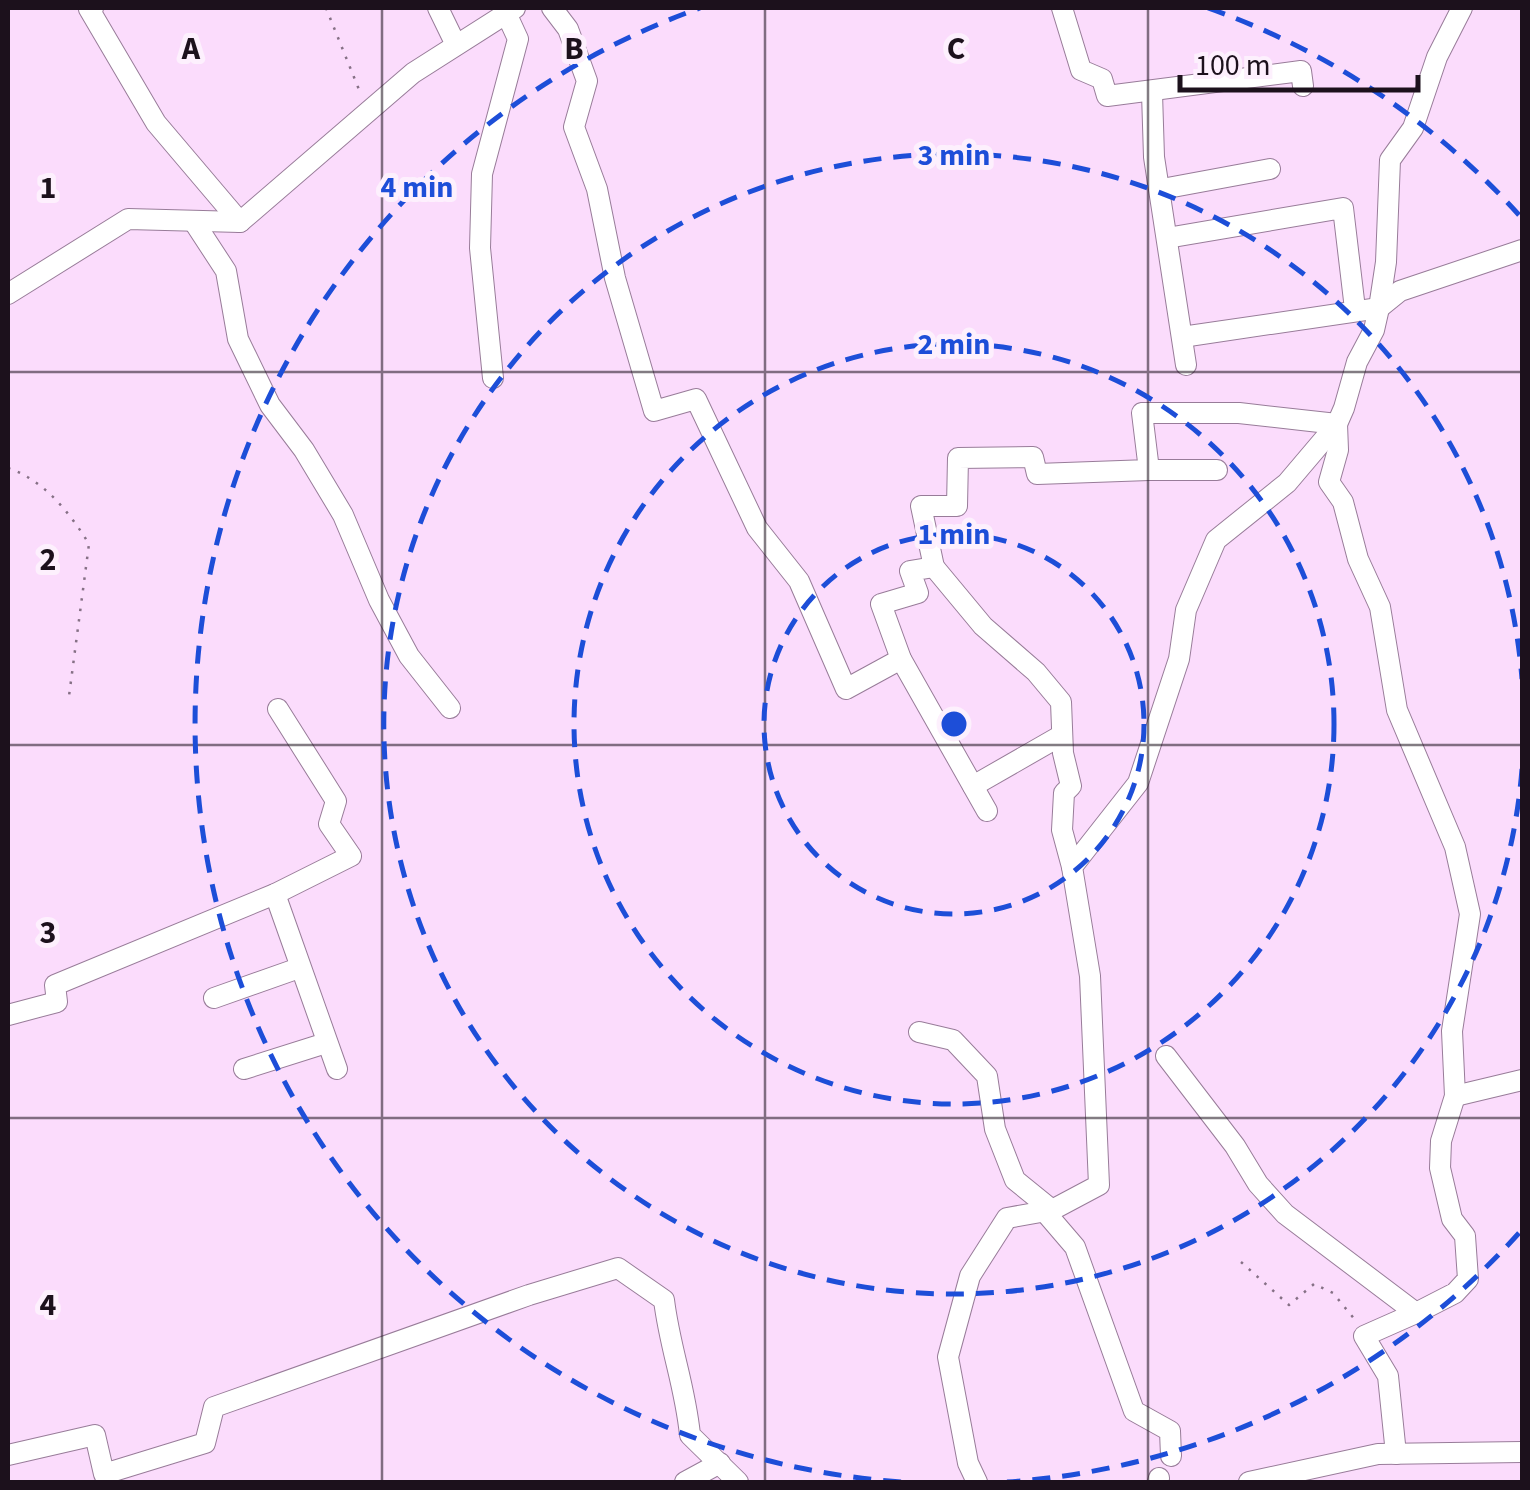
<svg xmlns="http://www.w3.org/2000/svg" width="1530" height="1490" font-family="'Source Sans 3',sans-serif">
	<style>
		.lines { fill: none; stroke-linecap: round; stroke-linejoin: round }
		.minor-casing { stroke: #987c99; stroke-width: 22 }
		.path { stroke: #857085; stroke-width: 2.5; stroke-dasharray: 2.5 8; stroke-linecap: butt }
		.minor { stroke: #fff; stroke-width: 20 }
		.grid { fill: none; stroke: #1c111c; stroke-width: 2.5; stroke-opacity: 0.55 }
		.ring { fill: none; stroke: #1d4ed8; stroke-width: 5; stroke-dasharray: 18 12 }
		.grid-label { font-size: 32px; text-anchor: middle; font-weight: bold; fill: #1c111c; stroke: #fdf0fd; stroke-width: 10; stroke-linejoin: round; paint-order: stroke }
		.centre { fill: #1d4ed8; stroke: #fdf0fd; stroke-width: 5 }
		.ring-label { font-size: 30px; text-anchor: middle; font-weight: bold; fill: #1d4ed8; stroke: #fdf0fd; stroke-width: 10; stroke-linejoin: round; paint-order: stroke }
	</style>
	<rect width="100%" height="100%" fill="#fbdcfc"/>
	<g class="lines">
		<defs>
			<g id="minor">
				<polyline points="93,8 89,9 156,123 240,222"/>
				<polyline points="438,8 456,45"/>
				<polyline points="552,8 568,29 587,81 574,127 597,189 615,278 654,411 696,399 757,528 799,581 846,689 901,659"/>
				<polyline points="1062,8 1081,70 1102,79 1107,96 1301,71 1303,86"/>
				<polyline points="1152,93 1154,157 1186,365"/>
				<polyline points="1162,189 1270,169"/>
				<polyline points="194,222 226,271 238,339 270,405 304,450 343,515 379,600 409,656 450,708"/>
				<polyline points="1167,238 1343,208 1355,309"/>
				<polyline points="8,294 128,219 240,222 413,73 515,8"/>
				<polyline points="1182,337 1379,308 1400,291 1522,250"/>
				<polyline points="493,378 480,248 482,174 518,39 506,13"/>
				<polyline points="1149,470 1217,470"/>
				<polyline points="934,567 983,626 1036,672 1061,702 1063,753 1071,786 1064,793 1062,830 1072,867"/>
				<polyline points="973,786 1062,735"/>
				<polyline points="987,811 901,659 881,604 918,593 910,571 934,567 921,506 957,506 958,458 1033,457 1037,474 1149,470 1142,413 1239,413 1337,424 1338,450 1329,482 1343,502 1358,559 1380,607 1397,710 1455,847 1470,914 1452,1031 1455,1096 1441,1141 1440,1168 1452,1219 1465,1236 1468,1279 1455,1293 1416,1313"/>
				<polyline points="275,894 337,1069"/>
				<polyline points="214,998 299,968"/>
				<polyline points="8,1015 57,1002 55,985 275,894 351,856 329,824 336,801 278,709"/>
				<polyline points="919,1032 953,1040 987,1076 995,1129 1015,1180 1052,1210"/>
				<polyline points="1166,1056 1235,1146 1258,1184 1285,1214 1416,1313 1364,1336 1388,1376 1396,1454"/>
				<polyline points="244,1069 326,1043"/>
				<polyline points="1455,1096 1522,1080"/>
				<polyline points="1045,1212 1075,1247 1134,1411 1170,1431 1171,1456"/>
				<path d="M8 1455 95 1435 104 1474 205 1443 214 1407 529 1295 618 1268 664 1300C670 1349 685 1385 690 1435L738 1482"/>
				<polyline points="685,1482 720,1463"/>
				<polyline points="977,1482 968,1463 948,1357 970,1276 1007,1218 1052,1210 1099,1185 1090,976 1072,867 1138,783 1179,659 1186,610 1216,540 1287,483 1337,424 1344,408 1357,362 1374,330 1379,308 1386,262 1390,160 1413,128 1437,57 1462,8"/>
				<polyline points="1158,1482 1159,1478"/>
				<polyline points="1249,1482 1378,1454 1522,1452"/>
			</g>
		</defs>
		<!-- minor casing -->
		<use href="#minor" class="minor-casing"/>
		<!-- path -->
		<g class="path">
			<polyline points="326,8 360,92"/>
			<path d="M8 468C44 480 70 513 89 544L69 696"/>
			<polyline points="1241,1262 1289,1305 1314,1284 1333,1293 1356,1321"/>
		</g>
		<!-- minor -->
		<use href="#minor" class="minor"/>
	</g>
	<!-- grid -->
	<path class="grid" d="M382 8V1482M765 8V1482M1148 8V1482M8 372H1522M8 745H1522M8 1118H1522"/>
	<!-- distance rings -->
	<g class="ring">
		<circle cx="954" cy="724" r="190"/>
		<circle cx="954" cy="724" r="380"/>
		<path d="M1522 769A570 570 0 1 1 1522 679"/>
		<path d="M1519 1233A760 760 0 0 1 1007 1482M901 1482A760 760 0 0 1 700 8M1208 8A760 760 0 0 1 1519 215"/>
	</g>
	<g class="grid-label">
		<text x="191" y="59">A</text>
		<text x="574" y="59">B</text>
		<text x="956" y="59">C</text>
		<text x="48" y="198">1</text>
		<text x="48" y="570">2</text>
		<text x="48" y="943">3</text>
		<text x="48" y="1315">4</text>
	</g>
	<circle cx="954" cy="724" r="15" class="centre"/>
	<g class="ring-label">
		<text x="954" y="165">3 min</text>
		<text x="417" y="197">4 min</text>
		<text x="954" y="354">2 min</text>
		<text x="954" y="544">1 min</text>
	</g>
	<!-- border -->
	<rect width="1530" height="1490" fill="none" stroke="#1c111c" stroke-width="20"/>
	<!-- scale -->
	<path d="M1180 75v15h238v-15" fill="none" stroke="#1c111c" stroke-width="5"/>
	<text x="1195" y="75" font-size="30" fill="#1c111c" stroke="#fdf0fd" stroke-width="8" paint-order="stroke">100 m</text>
</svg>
